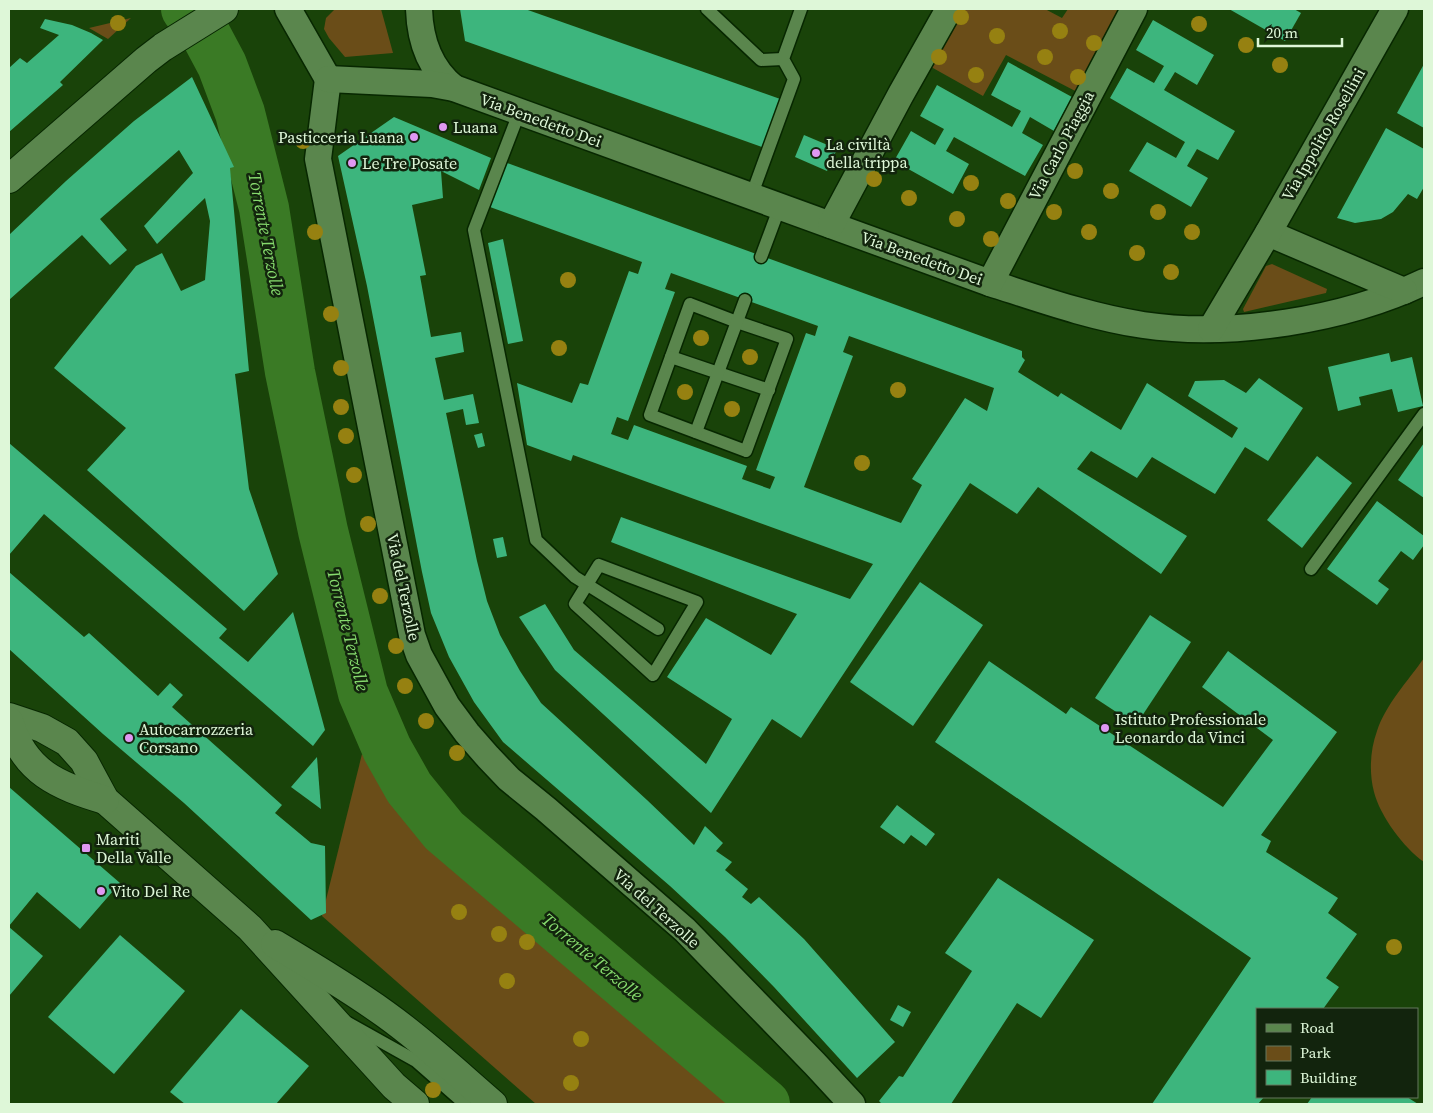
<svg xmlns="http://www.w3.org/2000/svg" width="1433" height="1113" font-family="'Source Serif 4',serif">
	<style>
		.green { fill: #6a4d18 }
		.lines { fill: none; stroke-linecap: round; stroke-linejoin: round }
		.river { stroke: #3a7a25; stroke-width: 50 }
		.building { fill: #3db57d; fill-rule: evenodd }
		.service-casing { stroke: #072700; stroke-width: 15 }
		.minor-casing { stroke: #072700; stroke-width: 29 }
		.secondary-casing { stroke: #072700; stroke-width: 30 }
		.service { stroke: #5a864d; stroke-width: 12 }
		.minor { stroke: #5a864d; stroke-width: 26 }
		.secondary { stroke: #5a864d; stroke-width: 28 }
		.tree { fill: #968111 }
		.poi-dot { fill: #df98f2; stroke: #12240d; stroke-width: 2 }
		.labels { text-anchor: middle; stroke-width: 5; stroke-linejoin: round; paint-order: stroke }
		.street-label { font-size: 16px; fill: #def7d8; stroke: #12240d }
		.poi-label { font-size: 16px; fill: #def7d8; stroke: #12240d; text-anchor: start }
		.water-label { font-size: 18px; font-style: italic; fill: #86da6d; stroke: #12240d }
	</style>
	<rect width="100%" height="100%" fill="#194309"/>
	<!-- green -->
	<g class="green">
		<polygon points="335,9 381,9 393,53 345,57 329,38 324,29 326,18"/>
		<polygon points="956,9 1045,9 1062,18 1068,9 1128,9 1081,94 1006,55 983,96 924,63"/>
		<polygon points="131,18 108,39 89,28"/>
		<polygon points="1272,264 1327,289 1326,293 1244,312 1243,309 1266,266"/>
		<path d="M1424 658V862C1404 848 1380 816 1374 792 1369 773 1370 750 1377 731 1386 704 1408 681 1424 658Z"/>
		<polygon points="362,754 732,1104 536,1104 322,916"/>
	</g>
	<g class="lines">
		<!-- river -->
		<polyline class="river" points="186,9 206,35 222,65 240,113 264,208 290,372 323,531 363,693 387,749 409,788 444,831 765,1104"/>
	</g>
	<!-- building -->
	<g class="building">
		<polygon points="460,9 525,9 783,100 765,148 465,41"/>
		<polygon points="1229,9 1294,9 1301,13 1285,41"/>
		<polygon points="45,19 72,25 91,33 103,40 60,82 63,85 9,132 9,68 20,58 27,63 59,35 40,28"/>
		<polygon points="1153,20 1214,55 1197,85 1175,72 1164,90 1235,131 1218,160 1197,149 1187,166 1208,178 1191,207 1129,171 1147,142 1176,158 1185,142 1110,98 1127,68 1154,83 1164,66 1136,50"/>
		<polygon points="1008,62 1072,97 1054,131 1030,117 1022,133 1043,145 1025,176 954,137 946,151 969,164 953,194 894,161 911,131 935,145 944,129 920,116 937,85 1012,127 1021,111 991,95"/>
		<polygon points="1424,64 1424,128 1397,113"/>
		<polygon points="192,77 234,167 230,168 249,371 235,374 249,489 278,574 244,611 87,470 126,428 54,368 136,266 162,253 181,291 205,280 210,221 205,198 157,244 144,226 193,173 179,150 100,219 127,250 110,265 82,235 9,300 9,235 66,181 134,121"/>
		<polygon points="394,117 491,158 479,190 441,171 443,198 412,205 426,275 420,276 431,337 461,332 464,352 435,358 444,400 473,394 479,423 466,425 463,409 446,413 477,561 487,601 500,635 520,671 541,703 647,800 694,845 705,826 723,843 716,851 732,862 725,870 748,889 742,897 751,904 759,897 804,939 895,1042 857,1078 774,987 725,937 670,886 503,742 474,702 449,657 431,613 422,572 367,286 338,156"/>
		<polygon points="1386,128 1424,149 1424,187 1417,199 1408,194 1393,212 1381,219 1355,223 1337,218"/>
		<polygon points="804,135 837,149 827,171 795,157"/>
		<path d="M507 163 1022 351V357L1025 360 1018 372 1058 397 1061 393 1121 430 1147 383 1232 438 1238 428 1188 396 1195 381 1224 380 1246 393 1259 378 1303 408 1268 461 1245 447 1215 494 1152 457 1137 478 1091 451 1077 469 1187 536 1161 574 1038 487 1017 514 970 483 801 738 772 719 711 813 555 670 519 617 545 604 574 650 706 764 732 719 667 677 706 618 771 655 797 614 611 542 621 517 850 599 873 564 573 455 571 461 527 445 517 383 572 403 580 383 588 385 629 271 638 274 642 262 490 207ZM671 273 818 326 815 336 806 333 756 470 775 477 770 489 742 479 747 466 634 425 628 440 611 434 617 417 628 421 675 292 665 289ZM849 336 994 388 987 411 965 398 912 479 922 485 901 523 804 487 853 356 843 352Z"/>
		<polygon points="503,239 523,341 508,344 488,243"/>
		<polygon points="1389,353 1391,362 1412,357 1423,406 1398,412 1392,389 1359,397 1361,405 1338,411 1328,367"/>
		<polygon points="482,433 485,446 478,448 474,435"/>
		<polygon points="9,443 227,629 219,638 248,662 293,612 325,730 313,746 44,514 9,555"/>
		<polygon points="1424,443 1424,498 1398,480"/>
		<polygon points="1317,456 1352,483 1302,548 1267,520"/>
		<polygon points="1377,501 1424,536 1424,545 1413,560 1401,551 1378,581 1389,589 1377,605 1327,569"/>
		<polygon points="503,537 507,556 497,558 493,539"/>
		<polygon points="9,572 84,637 89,633 158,696 170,683 183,695 172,707 282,805 275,813 311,843 325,846 326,913 311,920 184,803 103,734 9,649"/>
		<polygon points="920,582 983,625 913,726 850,682"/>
		<polygon points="1150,615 1191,642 1136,725 1095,698"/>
		<polygon points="1228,651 1337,732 1261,835 1271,841 1266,852 1338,898 1328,913 1357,934 1326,978 1339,987 1323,1009 1257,1009 1257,1097 1264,1097 1258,1104 1152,1104 1251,958 935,742 989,661 1066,714 1071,707 1223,807 1273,740 1202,687"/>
		<polygon points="317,757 321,809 291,787"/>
		<polygon points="9,787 120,883 80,929 37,892 9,926"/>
		<polygon points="897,805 935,834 926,846 911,835 904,844 880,827"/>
		<polygon points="998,878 1094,940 1041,1018 1017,1003 951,1104 882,1104 879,1101 899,1076 903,1077 972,971 945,953"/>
		<polygon points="9,927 43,956 9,996"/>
		<polygon points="120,935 185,991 114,1074 48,1017"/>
		<polygon points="898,1005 911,1012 903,1027 890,1020"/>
		<polygon points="241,1009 309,1066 276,1104 185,1104 170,1092"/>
		<polygon points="1312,1097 1407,1097 1418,1104 1307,1104"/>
	</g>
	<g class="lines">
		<defs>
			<g id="service">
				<polyline points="707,9 761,60 783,59"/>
				<polyline points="519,113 474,230 536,540 575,577 658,629"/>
				<polyline points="751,197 794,79 783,59 801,9"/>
				<polyline points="761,257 780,206"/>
				<polygon points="690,304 737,322 787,339 746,451 650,415"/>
				<polyline points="671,357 769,390"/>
				<polyline points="696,432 745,300"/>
				<polygon points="599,565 697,602 653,675 575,604"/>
				<polyline points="1311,569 1424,414"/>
				<polyline points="348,1023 416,1061 465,1104"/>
			</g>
			<g id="minor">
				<polyline points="288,9 328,79"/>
				<path d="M419 9C420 40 429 68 454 88"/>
				<polyline points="328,79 318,159 412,635 419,655 447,706 467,733 488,757 509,779 546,809 685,930 815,1064 852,1104"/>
				<path d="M328 79 432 84 454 88 990 283C1040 299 1090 317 1143 325 1231 338 1344 320 1424 282"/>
				<polyline points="831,225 901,94 949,9"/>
				<polyline points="1268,233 1404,291"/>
				<polyline points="990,283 1134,9"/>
				<polyline points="1211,329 1268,233 1395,9"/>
			</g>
			<g id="secondary">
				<polyline points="9,179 146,60 163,47 224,9"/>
				<polyline points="9,717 42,728 67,742 84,761 105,800 250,928 394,1086 415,1104"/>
				<path d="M9 721C24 772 58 786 105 800"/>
				<path d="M275 944C312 966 349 988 385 1014 423 1041 457 1073 493 1104"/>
			</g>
		</defs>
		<!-- service casing -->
		<use href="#service" class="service-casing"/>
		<!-- minor casing -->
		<use href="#minor" class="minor-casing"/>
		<!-- secondary casing -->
		<use href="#secondary" class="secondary-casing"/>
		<!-- service -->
		<use href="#service" class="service"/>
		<!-- minor -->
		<use href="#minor" class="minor"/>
		<!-- secondary -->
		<use href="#secondary" class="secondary"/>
	</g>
	<!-- trees -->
	<g class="tree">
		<circle cx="961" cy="17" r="8"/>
		<circle cx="118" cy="23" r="8"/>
		<circle cx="1199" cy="24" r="8"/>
		<circle cx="1060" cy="31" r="8"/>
		<circle cx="997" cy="36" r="8"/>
		<circle cx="1094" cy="43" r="8"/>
		<circle cx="1246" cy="45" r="8"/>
		<circle cx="939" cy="57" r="8"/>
		<circle cx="1045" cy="57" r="8"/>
		<circle cx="1280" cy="65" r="8"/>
		<circle cx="976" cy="75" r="8"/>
		<circle cx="1078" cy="77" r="8"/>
		<circle cx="303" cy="141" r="8"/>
		<circle cx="1075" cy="171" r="8"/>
		<circle cx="874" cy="179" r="8"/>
		<circle cx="971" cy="183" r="8"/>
		<circle cx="1111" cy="191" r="8"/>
		<circle cx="909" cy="198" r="8"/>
		<circle cx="1008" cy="201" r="8"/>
		<circle cx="1054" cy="212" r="8"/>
		<circle cx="1158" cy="212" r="8"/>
		<circle cx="957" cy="219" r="8"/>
		<circle cx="315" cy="232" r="8"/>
		<circle cx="1089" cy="232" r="8"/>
		<circle cx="1192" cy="232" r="8"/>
		<circle cx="991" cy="239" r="8"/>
		<circle cx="1137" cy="253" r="8"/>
		<circle cx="1171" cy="272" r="8"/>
		<circle cx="568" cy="280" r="8"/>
		<circle cx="331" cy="314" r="8"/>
		<circle cx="701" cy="338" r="8"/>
		<circle cx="559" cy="348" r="8"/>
		<circle cx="750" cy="357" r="8"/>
		<circle cx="341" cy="368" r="8"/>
		<circle cx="898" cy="390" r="8"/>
		<circle cx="685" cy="392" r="8"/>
		<circle cx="341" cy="407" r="8"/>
		<circle cx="732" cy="409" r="8"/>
		<circle cx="346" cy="436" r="8"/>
		<circle cx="862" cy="463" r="8"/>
		<circle cx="354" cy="475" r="8"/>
		<circle cx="368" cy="524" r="8"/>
		<circle cx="380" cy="596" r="8"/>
		<circle cx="396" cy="646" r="8"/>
		<circle cx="405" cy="686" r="8"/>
		<circle cx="426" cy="721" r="8"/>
		<circle cx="457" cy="753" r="8"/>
		<circle cx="459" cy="912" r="8"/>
		<circle cx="499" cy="934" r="8"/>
		<circle cx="527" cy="942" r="8"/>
		<circle cx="1394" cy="947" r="8"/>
		<circle cx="507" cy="981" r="8"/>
		<circle cx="581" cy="1039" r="8"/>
		<circle cx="571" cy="1083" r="8"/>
		<circle cx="433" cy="1090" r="8"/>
	</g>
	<!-- markers -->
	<g class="poi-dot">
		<circle cx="443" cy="127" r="5"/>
		<circle cx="414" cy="137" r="5"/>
		<circle cx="816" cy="153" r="5"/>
		<circle cx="352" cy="163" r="5"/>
		<circle cx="1105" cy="728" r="5"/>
		<circle cx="129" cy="738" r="5"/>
		<rect x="81" y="843" width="10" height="10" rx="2.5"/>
		<circle cx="101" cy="891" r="5"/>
	</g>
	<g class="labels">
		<!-- street labels -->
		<g class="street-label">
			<text transform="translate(541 120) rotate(20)" y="6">Via Benedetto Dei</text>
			<text transform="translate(1323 134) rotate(-60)" y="6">Via Ippolito Rosellini</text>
			<text transform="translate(1061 145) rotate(-62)" y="6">Via Carlo Piaggia</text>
			<text transform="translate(922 258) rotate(20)" y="6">Via Benedetto Dei</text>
			<text transform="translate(404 587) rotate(78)" y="6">Via del Terzolle</text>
			<text transform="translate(657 908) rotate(42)" y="6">Via del Terzolle</text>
		</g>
		<!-- poi labels -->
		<g class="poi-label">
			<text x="453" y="133">Luana</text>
			<text x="404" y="143" text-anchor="end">Pasticceria Luana</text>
			<text x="826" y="150">La civiltà<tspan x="826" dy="18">della trippa</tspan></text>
			<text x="362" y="169">Le Tre Posate</text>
			<text x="1115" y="725">Istituto Professionale<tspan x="1115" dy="18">Leonardo da Vinci</tspan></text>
			<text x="139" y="735">Autocarrozzeria<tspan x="139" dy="18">Corsano</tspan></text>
			<text x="96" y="845">Mariti<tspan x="96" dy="18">Della Valle</tspan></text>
			<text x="111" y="897">Vito Del Re</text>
		</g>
		<!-- water labels -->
		<g class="water-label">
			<text transform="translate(266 234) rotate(79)" y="6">Torrente Terzolle</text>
			<text transform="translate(348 630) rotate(76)" y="6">Torrente Terzolle</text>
			<text transform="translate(592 957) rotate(40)" y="6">Torrente Terzolle</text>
		</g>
	</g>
	<!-- border -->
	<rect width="1433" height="1113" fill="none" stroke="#def7d8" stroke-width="20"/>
	<!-- legend -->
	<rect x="1256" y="1008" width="162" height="90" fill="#12240d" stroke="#64785e"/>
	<rect x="1266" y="1024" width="25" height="8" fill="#5a864d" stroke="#64785e"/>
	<text x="1300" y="1033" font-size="15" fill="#def7d8">Road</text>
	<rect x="1266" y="1046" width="25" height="15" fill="#6a4d18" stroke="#64785e"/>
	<text x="1300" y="1058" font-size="15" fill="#def7d8">Park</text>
	<rect x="1266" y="1070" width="25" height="15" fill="#3db57d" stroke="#64785e"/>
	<text x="1300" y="1083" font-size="15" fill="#def7d8">Building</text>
	<!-- scale -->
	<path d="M1258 38v8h84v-8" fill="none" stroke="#def7d8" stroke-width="2.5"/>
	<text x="1266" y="38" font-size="15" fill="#def7d8" stroke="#12240d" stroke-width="4" paint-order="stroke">20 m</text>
</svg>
